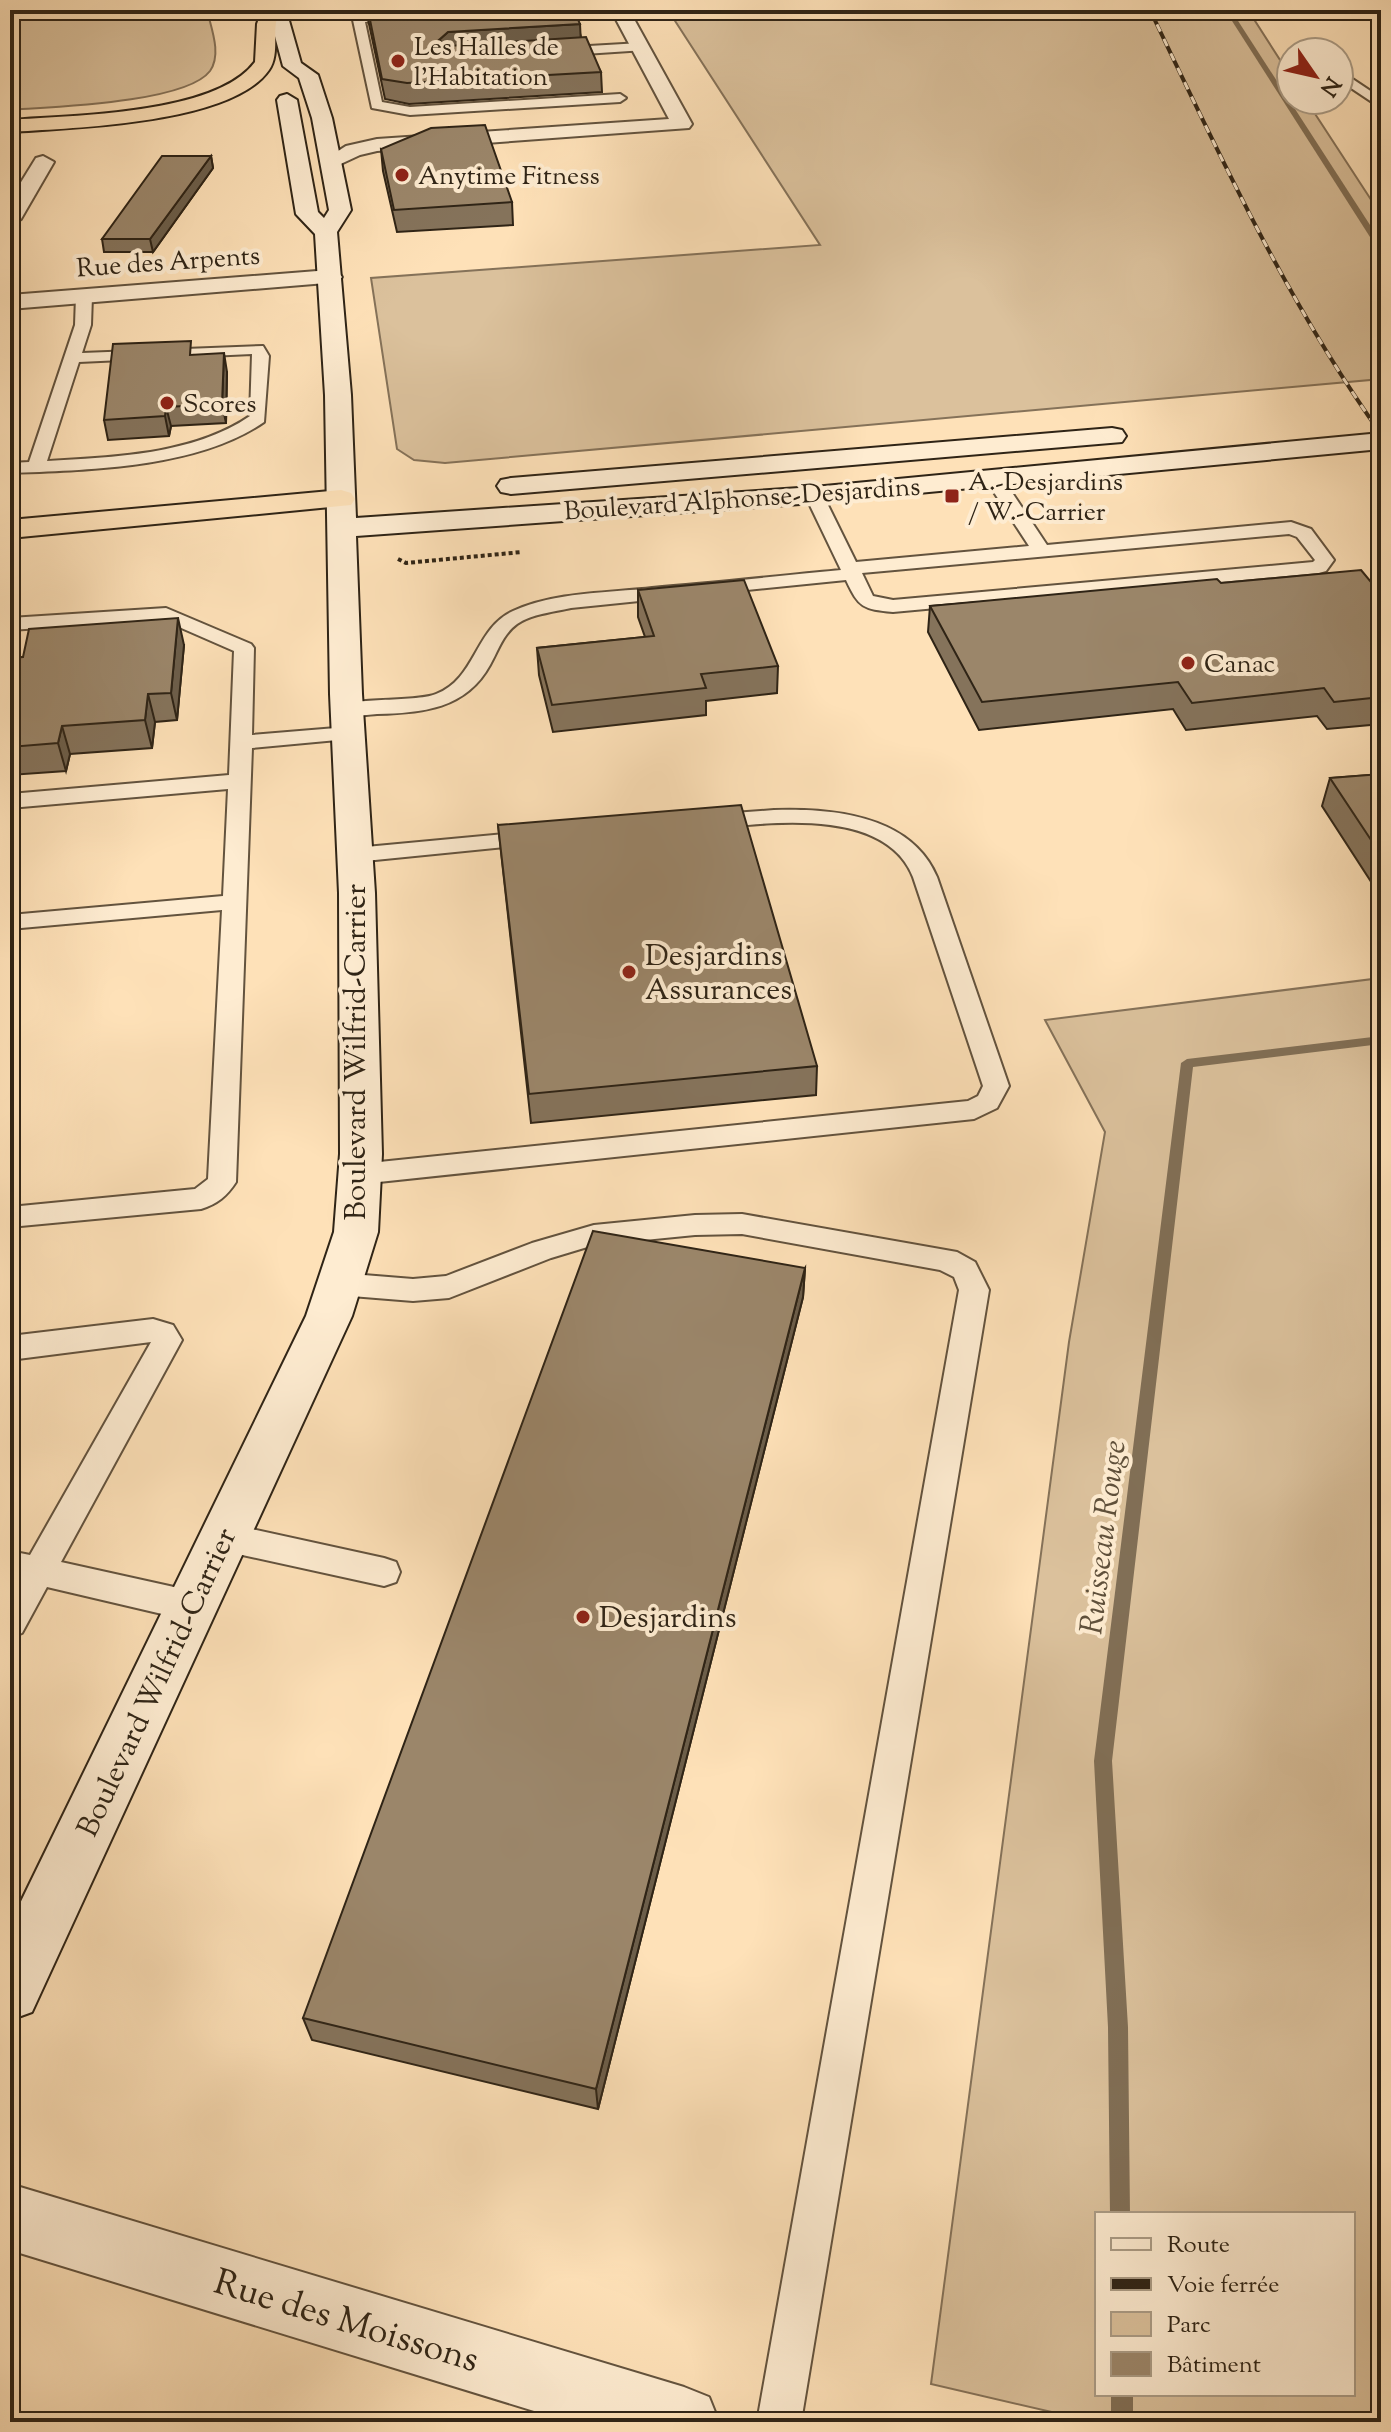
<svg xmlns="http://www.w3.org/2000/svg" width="1391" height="2432" font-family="'Sorts Mill Goudy',serif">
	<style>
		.green { fill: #dbc19c; stroke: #857259; stroke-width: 2; fill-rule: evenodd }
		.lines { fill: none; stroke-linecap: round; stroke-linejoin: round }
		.stream { fill: #816f56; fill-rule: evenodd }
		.lane-casing { stroke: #63533e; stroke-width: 4 }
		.street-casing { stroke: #63533e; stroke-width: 4 }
		.secondary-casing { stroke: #2f2416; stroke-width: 4 }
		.highway-casing { stroke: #2f2416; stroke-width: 4 }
		.path { stroke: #2f2416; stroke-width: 4; stroke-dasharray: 4 3; stroke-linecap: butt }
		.lane { fill: #feecd1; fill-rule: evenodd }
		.street { fill: #feecd1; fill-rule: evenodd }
		.secondary { fill: #feecd1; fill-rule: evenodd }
		.highway { fill: #fee1b8; fill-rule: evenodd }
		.rail-casing { stroke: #2f2416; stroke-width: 4 }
		.rail { stroke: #feecd1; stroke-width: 3; stroke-dasharray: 8; stroke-linecap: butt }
		.wall { fill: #85735b; stroke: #2f2416; stroke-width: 2 }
		.shaded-wall { fill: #6c5e4a; stroke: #2f2416; stroke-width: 2 }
		.building { fill: #9b866a; stroke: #2f2416; stroke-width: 2 }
		.poi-dot { fill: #8f2418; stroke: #feecd1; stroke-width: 3 }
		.labels { text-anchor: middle; stroke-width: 8; stroke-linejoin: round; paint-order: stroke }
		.far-poi-label { font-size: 26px; fill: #2f2416; stroke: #feecd1; text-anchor: start }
		.far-street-label { font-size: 26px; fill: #2f2416; stroke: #feecd1 }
		.poi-label { font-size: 30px; fill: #2f2416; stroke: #feecd1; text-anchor: start }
		.street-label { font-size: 30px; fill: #2f2416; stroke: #feecd1 }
		.water-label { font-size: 32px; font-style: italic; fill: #5f503b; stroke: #feecd1 }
		.near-street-label { font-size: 36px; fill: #2f2416; stroke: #feecd1 }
	</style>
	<rect width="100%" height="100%" fill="#fee1b8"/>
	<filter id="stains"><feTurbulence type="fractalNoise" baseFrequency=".0025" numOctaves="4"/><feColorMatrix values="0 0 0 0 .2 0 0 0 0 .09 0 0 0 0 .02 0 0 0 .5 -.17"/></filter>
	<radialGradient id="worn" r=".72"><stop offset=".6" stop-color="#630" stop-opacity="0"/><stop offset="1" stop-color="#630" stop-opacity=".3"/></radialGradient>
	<!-- green -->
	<g class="green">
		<path d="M10 10H207C211 28 222 54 210 71 186 103 51 107 10 110Z"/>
		<polygon points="668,10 1248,10 1291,77 1291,100 1306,100 1381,215 1381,379 445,463 414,460 397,449 371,278 820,245"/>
		<path d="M1381 978V2422H1095L931 2384 1069 1342 1105 1132 1045 1020ZM1097 2214H1353V2394H1097Z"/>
	</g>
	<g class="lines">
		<!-- stream -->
		<g class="stream">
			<polygon points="1225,10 1231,10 1381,242 1381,250 1377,248"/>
			<polygon points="1381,1036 1381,1044 1193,1067 1112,1761 1128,2027 1130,2214 1110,2214 1108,2027 1094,1761 1181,1063 1187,1059"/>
			<rect x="1111" y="2394" width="22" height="28"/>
		</g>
		<defs>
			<g id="lane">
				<polygon points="402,10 464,10 458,13 365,22 382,102 410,107 620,94 626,98 620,102 410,115 372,108 353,20 376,12"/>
				<polygon points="641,43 647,47 645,50 554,56 548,52 554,48"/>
				<polygon points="1339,70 1381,98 1381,108 1339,80"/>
				<path d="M84 291 92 296 91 325 82 353 263 346 269 356 264 422C198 468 89 470 10 473V463L29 462 75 325 76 296ZM252 354 250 416C193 455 113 457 47 461L79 362Z"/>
				<path d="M993 472 999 473 1047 545 1291 522 1311 529 1334 560 1326 571 1319 573 893 612C863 609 859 608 846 580L571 608C553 612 532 614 517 624 503 634 498 651 490 665 466 709 422 713 377 714 364 715 344 719 336 709 346 696 414 703 436 694 476 679 475 628 513 611 555 592 607 593 652 588 715 583 778 576 841 570L805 495 814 490 823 495 856 562 1029 546 984 477ZM1289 534 1297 537 1315 560 1313 562 893 600 873 596 862 573Z"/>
				<path d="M166 608 251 644 254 648 252 735 348 727 359 733 348 739 252 748 236 1182C227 1196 217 1204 201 1209L10 1227V1207L195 1189 208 1179 222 910 10 929V915L223 896 228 789 10 808V794L229 775 234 651 163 620 10 630V618Z"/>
				<path d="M774 810C833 808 911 815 937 877L1009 1086 997 1108 974 1119 360 1184 350 1181 346 1174 350 1167 360 1164 968 1101 978 1096 983 1086 913 877C885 806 767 823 706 829L698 827 695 822 698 817 706 815Z"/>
				<polygon points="537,831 545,833 548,838 545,843 355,862 347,860 343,855 347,850 355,848"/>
				<polygon points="742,1214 957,1252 975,1262 989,1290 801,2422 757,2422 959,1290 954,1277 940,1270 742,1234 695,1235 594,1245 551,1258 449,1298 413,1301 339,1295 329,1292 325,1284 329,1276 339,1273 413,1279 446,1276 532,1243 594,1225 695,1215"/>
				<polygon points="153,1319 173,1325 182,1340 61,1562 192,1591 204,1596 209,1606 204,1616 192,1621 47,1587 22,1633 10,1638 10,1591 16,1580 10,1579 10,1551 30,1555 151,1342 10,1360 10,1336"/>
				<polygon points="224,1523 384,1558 396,1562 400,1572 396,1582 384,1586 224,1551 213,1547 208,1537 213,1527"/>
			</g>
			<g id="street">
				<polygon points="611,10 629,10 692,124 689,128 377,151 360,155 332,168 321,162 346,146 377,139 669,119"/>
				<polygon points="43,156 54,162 21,219 10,226 10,200 36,158"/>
				<polygon points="330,270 338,272 342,277 338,282 10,309 10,295"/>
				<polygon points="10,2184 684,2387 709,2397 719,2422 570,2422 10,2250"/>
			</g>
			<g id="secondary">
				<polygon points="268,10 286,10 301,63 318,75 332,118 351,210 337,232 351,395 356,518 814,487 1381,433 1381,449 814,503 356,536 362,694 375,893 382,1154 378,1232 352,1316 32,2012 10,2020 10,1924 306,1316 334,1232 340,1154 339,893 330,694 325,395 315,234 296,214 277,100 280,96 287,94 297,100 318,212 324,218 329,210 312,118 299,78 283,66"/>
				<polygon points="1112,428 1122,430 1126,436 1122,442 511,494 501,492 497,486 501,480 511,478"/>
			</g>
			<g id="highway">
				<path d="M262 10H280C270 29 281 52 269 70 232 124 72 128 10 132V120C72 115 216 115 255 62L257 24Z"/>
				<polygon points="341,490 351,493 355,499 351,505 10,538 10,520"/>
			</g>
		</defs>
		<!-- lane casing -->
		<use href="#lane" class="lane-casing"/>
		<!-- street casing -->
		<use href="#street" class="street-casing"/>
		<!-- secondary casing -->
		<use href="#secondary" class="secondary-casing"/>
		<!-- highway casing -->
		<use href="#highway" class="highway-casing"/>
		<!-- path -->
		<polyline class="path" points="398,559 406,563 522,552"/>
		<!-- lane -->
		<use href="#lane" class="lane"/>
		<!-- street -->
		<use href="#street" class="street"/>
		<!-- secondary -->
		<use href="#secondary" class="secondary"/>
		<!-- highway -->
		<use href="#highway" class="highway"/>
		<defs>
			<path id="rail" d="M1150 10C1220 156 1287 302 1381 434"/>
		</defs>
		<!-- rail casing -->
		<use href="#rail" class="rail-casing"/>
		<!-- rail -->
		<use href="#rail" class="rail"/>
	</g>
	<!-- wall -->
	<g class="wall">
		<polygon points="366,10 574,10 581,37 601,72 602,92 409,104 385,99"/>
		<polygon points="1348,10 1381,10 1381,16 1368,17"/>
		<polygon points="381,149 512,202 513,225 397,232 383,171"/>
		<polygon points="211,156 213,168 153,252 104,252 102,239"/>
		<polygon points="194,355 227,372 226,423 171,426 169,436 108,440 104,420"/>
		<polygon points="1221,583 1381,594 1381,724 1327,729 1317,716 1186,730 1173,709 979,730 928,632 930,606"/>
		<polygon points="638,590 778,666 777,693 706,701 706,715 553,732 539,675 537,648 645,637 638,617"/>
		<polygon points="184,645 177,720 155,722 152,748 70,754 66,771 10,775 10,658"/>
		<polygon points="1381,774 1381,897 1322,806 1330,778"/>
		<polygon points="498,825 817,1066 816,1095 531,1123"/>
		<polygon points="805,1268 803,1297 598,2109 312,2040 303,2018"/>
	</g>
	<!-- shaded-wall -->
	<g class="shaded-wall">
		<polygon points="580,24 581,44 450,52 439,40 448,32"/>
		<polygon points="211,156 213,168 153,252 150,239"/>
		<polygon points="224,353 227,372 226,423 222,404"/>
		<polygon points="166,407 171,426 169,436 165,416"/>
		<polygon points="178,618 184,645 177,720 171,693"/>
		<polygon points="148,694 155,722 152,748 145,720"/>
		<polygon points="62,726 70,754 66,771 58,743"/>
		<polygon points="805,1268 803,1297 598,2109 596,2089"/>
	</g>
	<!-- building -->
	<g class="building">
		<polygon points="368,10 574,10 580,24 448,32 439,40 448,46 586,37 601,72 407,83 382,79"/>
		<polygon points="485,125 512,202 394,210 381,149 431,128"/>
		<polygon points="162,156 211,156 150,239 102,239"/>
		<polygon points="191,341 190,355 224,353 222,404 166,407 165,416 104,420 113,344"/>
		<polygon points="1361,570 1381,594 1381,697 1334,702 1324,688 1192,703 1178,682 982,702 930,606 1217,579 1221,583"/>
		<polygon points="744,580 778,666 701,674 706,688 552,705 537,648 654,636 638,590"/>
		<polygon points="178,618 171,693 148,694 145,720 62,726 58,743 10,747 10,658 23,657 29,629"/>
		<polygon points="1381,774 1381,855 1330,778"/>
		<polygon points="741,805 817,1066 529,1094 498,825"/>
		<polygon points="593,1231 805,1268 596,2089 303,2018"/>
	</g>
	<!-- markers -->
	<g class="poi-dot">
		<circle cx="398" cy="61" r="8"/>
		<circle cx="402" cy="175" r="8"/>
		<circle cx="167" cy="403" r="8"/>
		<rect x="944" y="488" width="16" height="16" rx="4"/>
		<circle cx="1188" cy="663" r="8"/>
		<circle cx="629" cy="972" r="8"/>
		<circle cx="583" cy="1617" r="8"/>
	</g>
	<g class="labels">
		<!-- far-poi labels -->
		<g class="far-poi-label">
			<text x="414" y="55">Les Halles de<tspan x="414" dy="30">l'Habitation</tspan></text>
			<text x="418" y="184">Anytime Fitness</text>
			<text x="183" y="412">Scores</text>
			<text x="968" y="490">A.-Desjardins<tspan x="968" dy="30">/ W.-Carrier</tspan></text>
			<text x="1204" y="672">Canac</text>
		</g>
		<!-- far-street labels -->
		<g class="far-street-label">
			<text transform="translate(168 261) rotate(-4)" y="9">Rue des Arpents</text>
			<text transform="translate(742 498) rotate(-4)" y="9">Boulevard Alphonse-Desjardins</text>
		</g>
		<!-- poi labels -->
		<g class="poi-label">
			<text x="645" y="965">Desjardins<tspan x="645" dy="34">Assurances</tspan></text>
			<text x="599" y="1627">Desjardins</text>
		</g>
		<!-- street labels -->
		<g class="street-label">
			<text transform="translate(355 1052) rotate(-90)" y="10">Boulevard Wilfrid-Carrier</text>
			<text transform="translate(156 1682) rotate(-65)" y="10">Boulevard Wilfrid-Carrier</text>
		</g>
		<!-- water labels -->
		<g class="water-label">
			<text transform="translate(1102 1537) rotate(-83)" y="11">Ruisseau Rouge</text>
		</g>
		<!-- near-street labels -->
		<g class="near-street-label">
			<text transform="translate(347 2319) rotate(17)" y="13">Rue des Moissons</text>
		</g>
	</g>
	<!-- margin -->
	<rect width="1391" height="2432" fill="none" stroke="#fee1b8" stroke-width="40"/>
	<rect x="12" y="12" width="1367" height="2408" fill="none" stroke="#2f2416" stroke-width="4"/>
	<rect x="20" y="20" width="1351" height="2392" fill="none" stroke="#2f2416" stroke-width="2"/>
	<!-- legend -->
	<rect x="1095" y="2212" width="260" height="184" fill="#feecd1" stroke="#ab9c86" stroke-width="2"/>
	<rect x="1111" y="2238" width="40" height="12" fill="#feecd1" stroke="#ab9c86" stroke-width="2"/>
	<text x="1167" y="2252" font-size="24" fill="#2f2416">Route</text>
	<rect x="1111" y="2278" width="40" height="12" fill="#2f2416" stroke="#ab9c86" stroke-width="2"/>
	<text x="1167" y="2292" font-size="24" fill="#2f2416">Voie ferrée</text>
	<rect x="1111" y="2312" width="40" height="24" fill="#dbc19c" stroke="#ab9c86" stroke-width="2"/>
	<text x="1167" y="2332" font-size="24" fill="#2f2416">Parc</text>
	<rect x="1111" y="2352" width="40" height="24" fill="#9b866a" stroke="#ab9c86" stroke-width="2"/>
	<text x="1167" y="2372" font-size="24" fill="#2f2416">Bâtiment</text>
	<!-- north arrow -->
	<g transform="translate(1315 76) rotate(124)"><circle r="38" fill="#feecd1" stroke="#ab9c86" stroke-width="2"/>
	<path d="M0-6L14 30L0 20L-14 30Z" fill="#8f2418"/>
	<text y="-12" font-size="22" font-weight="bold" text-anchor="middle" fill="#2f2416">N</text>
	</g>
	<rect width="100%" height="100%" filter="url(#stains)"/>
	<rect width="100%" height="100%" fill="url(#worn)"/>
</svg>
